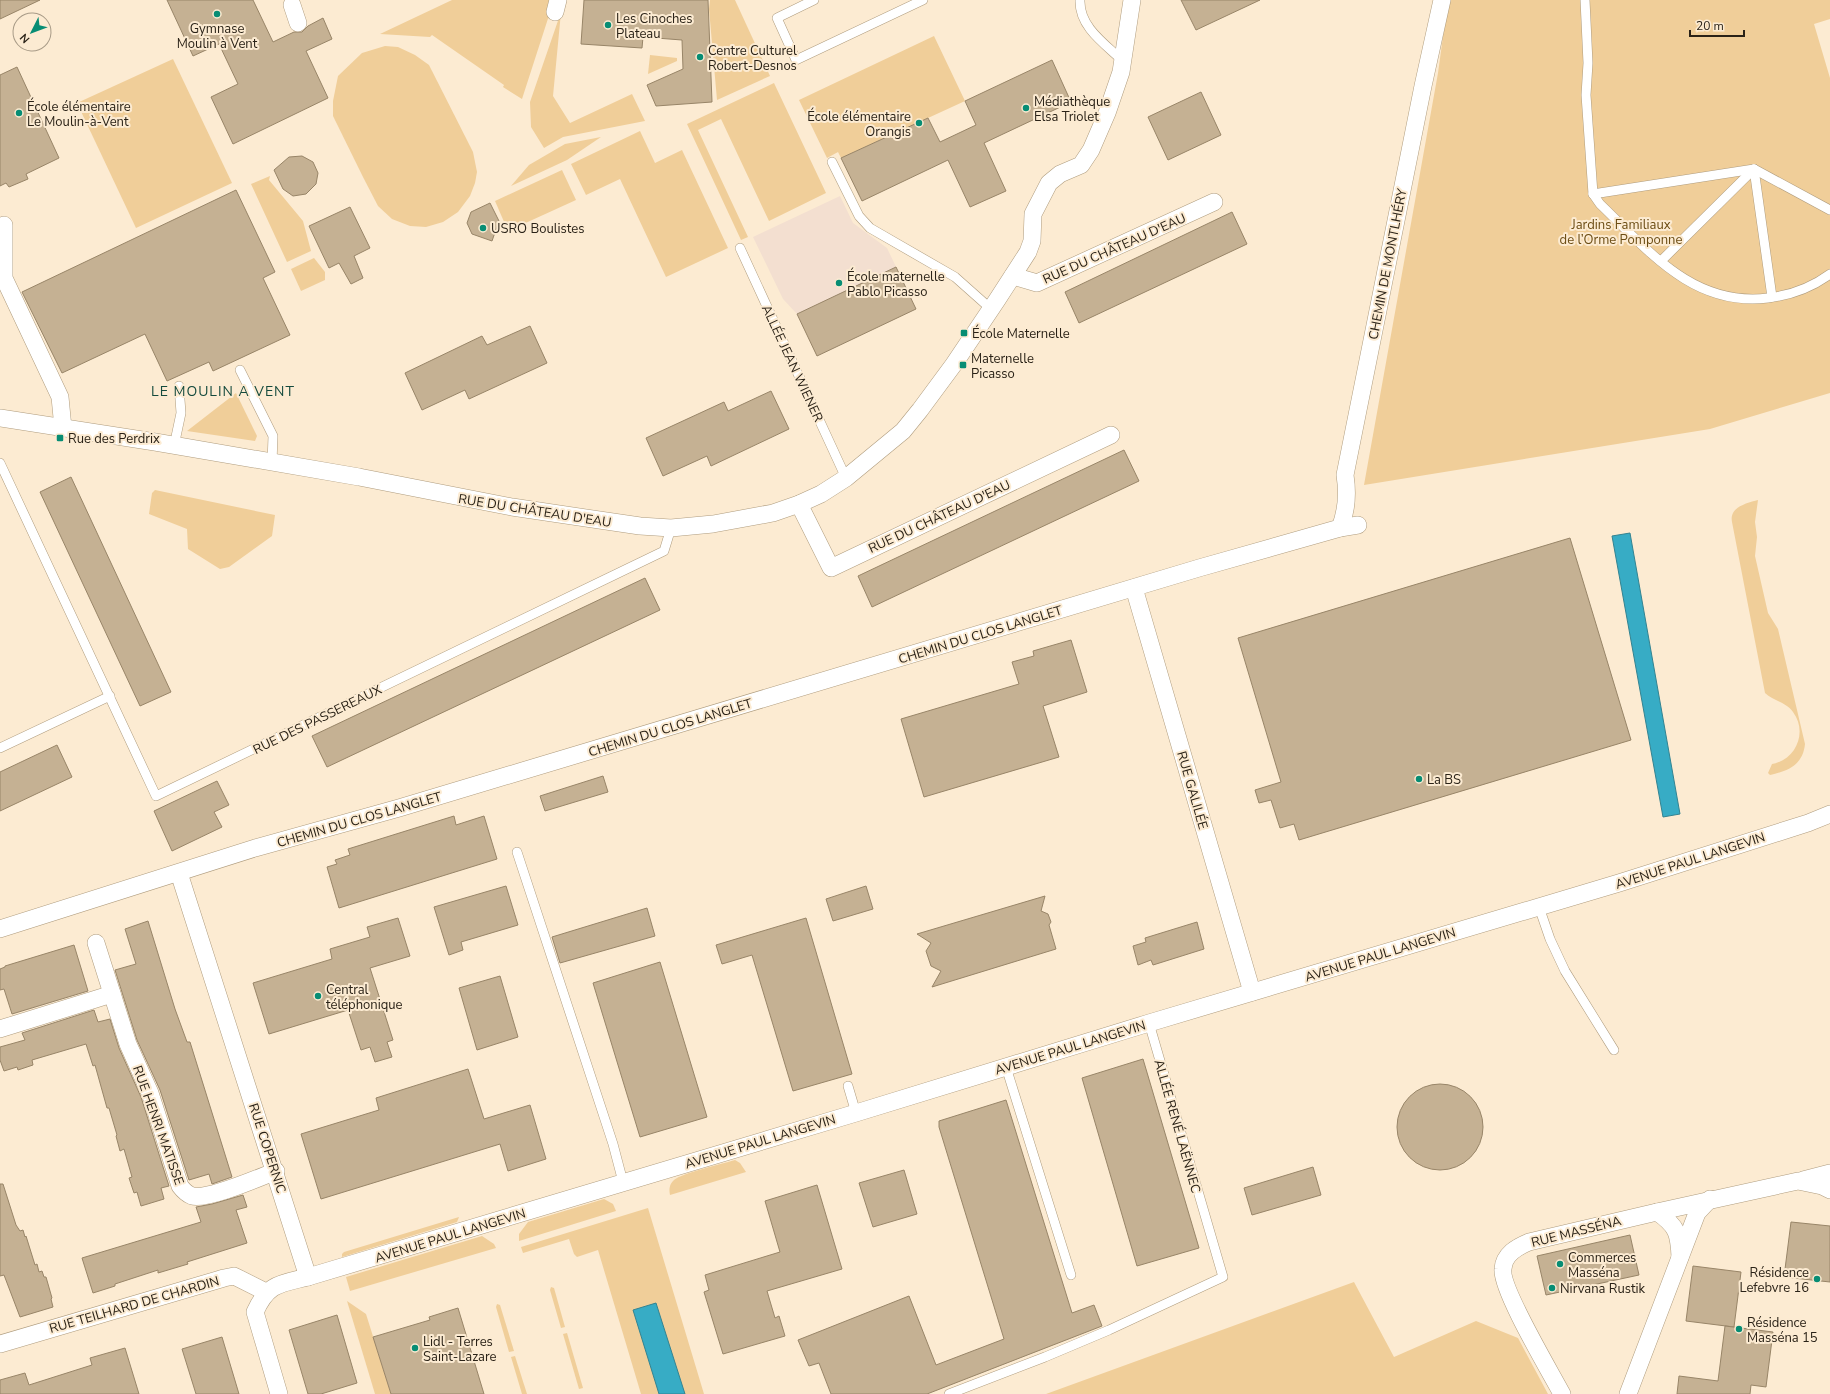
<svg xmlns="http://www.w3.org/2000/svg" width="1830" height="1394" font-family="'Nunito Sans',sans-serif">
	<style>
		.education { fill: #f3dfd0 }
		.green { fill: #f0ce99 }
		.water { fill: #37acc5; stroke: #338391 }
		.building { fill: #c5b193; stroke: #988568 }
		.lines { fill: none; stroke-linecap: round; stroke-linejoin: round }
		.lane-casing { stroke: #af9c7e; stroke-width: 10 }
		.street-casing { stroke: #af9c7e; stroke-width: 18 }
		.lane { stroke: #fff; stroke-width: 9 }
		.street { stroke: #fff; stroke-width: 17 }
		.poi-dot { fill: #078d74; stroke: #fcebd2; stroke-width: 1.5 }
		.labels { text-anchor: middle; stroke-width: 4; stroke-linejoin: round; paint-order: stroke }
		.poi-label { font-size: 13px; fill: #2a2217; stroke: #fcebd2; text-anchor: start }
		.park-label { font-size: 13px; fill: #6c4d14; stroke: #fcebd2 }
		.street-label { font-size: 13px; fill: #2a2217; stroke: #fcebd2 }
		.neighbourhood-label { font-size: 14px; letter-spacing: 1px; fill: #144a3d; stroke: #fcebd2 }
	</style>
	<rect width="100%" height="100%" fill="#fcebd2"/>
	<!-- education -->
	<polygon class="education" points="840,196 853,223 887,248 916,309 817,356 797,314 783,299 753,237"/>
	<!-- green -->
	<g class="green">
		<polygon points="452,0 554,0 522,99 503,87 504,85 432,35 430,37 380,34"/>
		<polygon points="710,0 735,0 770,76 717,100 709,9"/>
		<polygon points="1448,0 1830,0 1830,19 1814,24 1830,78 1830,393 1710,429 1364,485 1438,73"/>
		<polygon points="561,12 553,96 570,123 632,94 645,121 563,137 544,148 531,127 530,102"/>
		<polygon points="934,36 965,101 841,158 838,152 827,158 799,100"/>
		<polygon points="385,46 398,47 415,55 429,65 473,152 477,172 475,183 470,196 458,212 443,222 426,227 410,226 392,219 378,206 363,177 333,116 333,101 338,76 362,53"/>
		<polygon points="650,55 677,58 677,61 648,74"/>
		<polygon points="173,59 232,183 136,228 77,103"/>
		<polygon points="774,83 826,193 769,221 721,119 698,130 748,237 741,240 687,124"/>
		<polygon points="640,131 655,163 682,150 728,248 666,277 620,179 586,195 571,164"/>
		<polygon points="601,137 567,160 511,186 529,165 565,144"/>
		<polygon points="562,170 576,200 508,231 495,201"/>
		<polygon points="270,176 269,180 303,221 311,251 287,262 251,184"/>
		<polygon points="314,258 325,272 325,280 301,291 291,269"/>
		<polygon points="236,393 257,436 255,441 187,431"/>
		<polygon points="155,490 275,515 272,536 229,567 220,569 188,549 187,529 149,514 152,493"/>
		<path d="M1758 500 1755 522 1757 537 1755 556 1768 613 1778 629 1805 744C1803 765 1788 771 1770 775L1768 773 1772 764C1796 760 1808 732 1793 712 1786 702 1773 701 1765 693L1732 522C1729 507 1747 503 1758 500Z"/>
		<path d="M735 1160 740 1163 746 1172 670 1195C669 1189 669 1185 674 1180 682 1173 722 1164 735 1160Z"/>
		<polygon points="604,1199 613,1204 616,1211 519,1241 519,1234 528,1222"/>
		<polygon points="648,1208 704,1394 641,1394 598,1250 577,1257 574,1254 569,1239 523,1253 521,1247"/>
		<polygon points="459,1217 457,1222 342,1257 342,1254 344,1252"/>
		<polygon points="482,1236 494,1244 496,1248 350,1291 346,1277"/>
		<polygon points="1354,1282 1394,1357 1476,1321 1518,1338 1548,1394 1046,1394"/>
		<polygon points="551,1287 554,1288 565,1327 561,1328 550,1290"/>
		<polygon points="347,1301 366,1314 391,1394 375,1394"/>
		<polygon points="497,1304 500,1305 514,1351 509,1352 496,1307"/>
		<polygon points="567,1333 583,1388 579,1389 563,1334"/>
		<polygon points="515,1356 527,1394 522,1394 511,1357"/>
	</g>
	<!-- water -->
	<g class="water">
		<polygon points="1630,533 1680,814 1663,817 1612,536"/>
		<polygon points="656,1303 685,1394 659,1394 633,1310"/>
	</g>
	<!-- building -->
	<g class="building">
		<polygon points="0,0 40,0 0,19"/>
		<polygon points="167,0 253,0 273,42 294,32 302,32 308,26 323,18 332,39 306,51 328,98 233,144 211,97 238,84 219,44 193,56"/>
		<polygon points="584,0 708,0 712,102 656,106 647,85 683,69 682,40 643,37 642,48 581,44"/>
		<polygon points="1181,0 1260,0 1196,30"/>
		<polygon points="1052,60 1071,102 984,143 1006,191 970,207 948,160 862,201 841,158 928,118 940,142 976,125 965,101"/>
		<polygon points="17,67 59,158 26,174 28,179 9,187 6,183 0,186 0,75"/>
		<polygon points="1201,92 1221,135 1168,160 1148,117"/>
		<polygon points="302,156 313,162 318,173 316,184 306,194 293,196 283,189 274,170 289,157"/>
		<polygon points="236,190 275,272 263,278 290,335 213,371 209,362 167,381 145,334 62,373 22,292"/>
		<polygon points="490,203 499,221 492,241 472,234 467,223 471,212"/>
		<polygon points="350,207 370,248 354,256 363,278 351,284 339,263 329,268 309,226"/>
		<polygon points="1232,212 1247,244 1079,323 1065,292"/>
		<polygon points="896,267 916,309 817,356 797,314"/>
		<polygon points="530,326 547,363 469,399 465,390 422,410 405,373 482,336 487,345"/>
		<polygon points="771,391 789,429 711,466 707,456 663,476 646,438 724,402 728,411"/>
		<polygon points="1124,450 1139,481 872,607 858,576"/>
		<polygon points="71,477 171,692 140,706 40,492"/>
		<polygon points="1570,538 1631,740 1299,840 1294,824 1280,828 1271,800 1259,803 1255,790 1281,782 1238,638"/>
		<polygon points="645,578 660,610 327,767 312,736"/>
		<polygon points="1071,640 1087,692 1043,706 1059,757 924,797 901,719 1019,684 1012,662 1034,656 1033,651"/>
		<polygon points="57,745 72,777 0,811 0,772"/>
		<polygon points="603,776 608,792 545,811 540,796"/>
		<polygon points="217,781 229,805 214,812 222,827 172,851 154,811"/>
		<polygon points="454,816 456,825 484,816 497,859 339,908 327,867 337,864 335,860 350,855 348,849"/>
		<polygon points="506,886 518,925 461,942 463,950 449,955 434,907"/>
		<polygon points="866,886 873,909 833,921 826,899"/>
		<polygon points="1045,896 1041,911 1048,914 1051,922 1049,925 1056,949 932,987 941,971 931,966 926,951 931,943 917,934"/>
		<polygon points="647,908 655,936 560,963 552,937"/>
		<polygon points="398,918 410,956 370,968 393,1040 387,1042 392,1057 375,1062 370,1047 361,1050 348,1010 269,1034 253,983 332,959 330,949 370,937 367,927"/>
		<polygon points="806,918 852,1074 793,1091 752,955 722,964 716,945"/>
		<polygon points="148,921 175,1009 187,1042 190,1042 232,1177 212,1184 209,1174 189,1180 160,1090 137,1040 115,970 136,964 125,929"/>
		<polygon points="1197,922 1204,949 1153,965 1151,960 1138,965 1133,946 1146,942 1145,938"/>
		<polygon points="74,945 88,991 12,1014 4,989 0,990 0,969 5,967 5,966"/>
		<polygon points="660,962 707,1117 640,1137 593,983"/>
		<polygon points="500,976 518,1037 477,1050 459,988"/>
		<polygon points="94,1010 98,1022 110,1019 119,1048 141,1097 169,1186 161,1188 164,1199 141,1206 137,1192 134,1193 129,1178 132,1177 124,1149 120,1151 116,1136 117,1135 109,1108 107,1108 95,1065 93,1066 86,1044 32,1060 33,1065 18,1070 17,1067 4,1071 0,1060 0,1047 25,1040 22,1033"/>
		<polygon points="1143,1059 1199,1248 1137,1266 1082,1078"/>
		<polygon points="468,1069 484,1119 530,1105 546,1159 508,1171 500,1144 321,1199 301,1134 379,1110 376,1098"/>
		<circle cx="1440" cy="1127" r="43"/>
		<polygon points="1006,1100 1072,1313 1094,1305 1102,1326 927,1394 831,1394 819,1363 809,1366 798,1340 909,1296 936,1365 1004,1339 939,1127 939,1121"/>
		<polygon points="1313,1167 1321,1195 1252,1215 1244,1188"/>
		<polygon points="904,1170 917,1214 873,1227 859,1183"/>
		<polygon points="0,1184 3,1184 16,1225 20,1231 23,1230 25,1237 26,1236 35,1265 37,1264 39,1272 42,1271 44,1277 46,1277 52,1298 51,1299 53,1307 20,1317 4,1275 0,1276"/>
		<polygon points="817,1185 842,1269 767,1291 775,1318 779,1316 785,1336 723,1354 704,1292 709,1290 705,1275 780,1252 765,1201"/>
		<polygon points="243,1195 247,1207 236,1210 247,1243 187,1262 188,1264 158,1273 158,1270 115,1284 115,1286 93,1293 82,1258 201,1222 196,1207 212,1204"/>
		<polygon points="1791,1222 1830,1226 1830,1282 1784,1277"/>
		<polygon points="1630,1235 1639,1275 1546,1295 1537,1256"/>
		<polygon points="1693,1266 1741,1272 1734,1327 1686,1321"/>
		<polygon points="458,1308 484,1394 391,1394 373,1337 430,1320 429,1317"/>
		<polygon points="337,1315 357,1383 321,1394 308,1394 289,1330"/>
		<polygon points="1725,1326 1773,1332 1766,1387 1751,1385 1750,1394 1677,1394 1679,1376 1718,1381"/>
		<polygon points="222,1337 239,1394 196,1394 182,1349"/>
		<polygon points="125,1348 139,1394 0,1394 0,1380 25,1373 29,1385 92,1365 90,1358"/>
	</g>
	<g class="lines">
		<defs>
			<g id="lane">
				<polyline points="814,0 777,18 796,60 923,0"/>
				<path d="M1080 0C1079 27 1105 44 1123 61"/>
				<path d="M1585 0 1588 63 1586 95 1593 194 1600 204C1649 251 1693 307 1768 298 1792 295 1811 288 1830 274"/>
				<polyline points="832,162 859,216 870,228 955,277 991,309"/>
				<polyline points="1754,169 1772,297"/>
				<polyline points="1593,194 1754,169 1830,210"/>
				<polyline points="740,248 846,478"/>
				<polyline points="1661,261 1754,169"/>
				<polyline points="240,370 273,436 272,463"/>
				<polyline points="174,446 181,413 179,386"/>
				<polyline points="0,463 156,796 664,551 671,528"/>
				<polyline points="0,748 110,696"/>
				<polyline points="517,852 613,1144 623,1182"/>
				<polyline points="1539,907 1550,939 1565,971 1614,1050"/>
				<polyline points="1006,1067 1071,1275"/>
				<polyline points="848,1086 856,1113"/>
				<polyline points="949,1394 1045,1357 1109,1330 1223,1277 1149,1023"/>
			</g>
			<g id="street">
				<polyline points="292,5 298,23"/>
				<polyline points="555,12 558,0"/>
				<polyline points="4,225 4,278 60,397 63,428"/>
				<polyline points="1013,276 1037,283 1214,202"/>
				<polyline points="0,418 155,442 359,477 512,507 640,526 671,528 713,524 773,513 799,504 821,494 846,478 903,431 920,410 954,364 997,300 1028,252 1032,241 1033,214 1049,183 1060,174 1081,165 1091,150 1107,113 1121,72 1132,0"/>
				<polyline points="799,504 831,568 1111,435"/>
				<path d="M1340 528C1347 510 1348 494 1345 475L1423 86 1442 0"/>
				<polyline points="1134,588 1252,992"/>
				<path d="M179 873 308 1277C280 1284 268 1283 255 1312L279 1394"/>
				<polyline points="0,929 255,848 399,808 1199,568 1340,528 1358,525"/>
				<path d="M96 943 128 1044 150 1093 180 1186C183 1190 187 1194 192 1196 208 1200 258 1178 276 1171"/>
				<polyline points="0,1029 112,994"/>
				<polyline points="1803,1180 1830,1173"/>
				<polyline points="1657,1212 1798,1181 1822,1186 1830,1190"/>
				<polyline points="308,1277 856,1113 1149,1023 1619,883 1808,823 1830,814"/>
				<polyline points="0,1344 224,1278 234,1276 266,1292"/>
				<path d="M1562 1394C1551 1373 1500 1288 1503 1269 1504 1254 1517 1247 1529 1242L1657 1212C1677 1226 1679 1233 1680 1257"/>
				<polyline points="1628,1394 1697,1213 1710,1199"/>
			</g>
		</defs>
		<!-- lane casing -->
		<use href="#lane" class="lane-casing"/>
		<!-- street casing -->
		<use href="#street" class="street-casing"/>
		<!-- lane -->
		<use href="#lane" class="lane"/>
		<!-- street -->
		<use href="#street" class="street"/>
	</g>
	<!-- markers -->
	<g class="poi-dot">
		<circle cx="217" cy="14" r="4"/>
		<circle cx="608" cy="25" r="4"/>
		<circle cx="700" cy="57" r="4"/>
		<circle cx="1026" cy="108" r="4"/>
		<circle cx="19" cy="113" r="4"/>
		<circle cx="919" cy="123" r="4"/>
		<circle cx="483" cy="228" r="4"/>
		<circle cx="839" cy="283" r="4"/>
		<rect x="960" y="329" width="8" height="8" rx="2"/>
		<rect x="959" y="361" width="8" height="8" rx="2"/>
		<rect x="56" y="434" width="8" height="8" rx="2"/>
		<circle cx="1419" cy="779" r="4"/>
		<circle cx="318" cy="996" r="4"/>
		<circle cx="1560" cy="1264" r="4"/>
		<circle cx="1817" cy="1279" r="4"/>
		<circle cx="1552" cy="1288" r="4"/>
		<circle cx="1739" cy="1329" r="4"/>
		<circle cx="415" cy="1348" r="4"/>
	</g>
	<g class="labels">
		<!-- poi labels -->
		<g class="poi-label">
			<text x="616" y="23">Les Cinoches<tspan x="616" dy="15">Plateau</tspan></text>
			<text x="217" y="33" text-anchor="middle">Gymnase<tspan x="217" dy="15">Moulin à Vent</tspan></text>
			<text x="708" y="55">Centre Culturel<tspan x="708" dy="15">Robert-Desnos</tspan></text>
			<text x="1034" y="106">Médiathèque<tspan x="1034" dy="15">Elsa Triolet</tspan></text>
			<text x="27" y="111">École élémentaire<tspan x="27" dy="15">Le Moulin-à-Vent</tspan></text>
			<text x="911" y="121" text-anchor="end">École élémentaire<tspan x="911" dy="15">Orangis</tspan></text>
			<text x="491" y="233">USRO Boulistes</text>
			<text x="847" y="281">École maternelle<tspan x="847" dy="15">Pablo Picasso</tspan></text>
			<text x="972" y="338">École Maternelle</text>
			<text x="971" y="363">Maternelle<tspan x="971" dy="15">Picasso</tspan></text>
			<text x="68" y="443">Rue des Perdrix</text>
			<text x="1427" y="784">La BS</text>
			<text x="326" y="994">Central<tspan x="326" dy="15">téléphonique</tspan></text>
			<text x="1568" y="1262">Commerces<tspan x="1568" dy="15">Masséna</tspan></text>
			<text x="1809" y="1277" text-anchor="end">Résidence<tspan x="1809" dy="15">Lefebvre 16</tspan></text>
			<text x="1560" y="1293">Nirvana Rustik</text>
			<text x="1747" y="1327">Résidence<tspan x="1747" dy="15">Masséna 15</tspan></text>
			<text x="423" y="1346">Lidl - Terres<tspan x="423" dy="15">Saint-Lazare</tspan></text>
		</g>
		<!-- park labels -->
		<g class="park-label">
			<text x="1621" y="229">Jardins Familiaux<tspan x="1621" dy="15">de l’Orme Pomponne</tspan></text>
		</g>
		<!-- street labels -->
		<g class="street-label">
			<text transform="translate(1114 248) rotate(-24)" y="5">RUE DU CHÂTEAU D'EAU</text>
			<text transform="translate(1387 264) rotate(-79)" y="5">CHEMIN DE MONTLHÉRY</text>
			<text transform="translate(793 363) rotate(65)" y="5">ALLÉE JEAN WIENER</text>
			<text transform="translate(535 510) rotate(9)" y="5">RUE DU CHÂTEAU D'EAU</text>
			<text transform="translate(939 516) rotate(-25)" y="5">RUE DU CHÂTEAU D'EAU</text>
			<text transform="translate(980 634) rotate(-17)" y="5">CHEMIN DU CLOS LANGLET</text>
			<text transform="translate(317 719) rotate(-26)" y="5">RUE DES PASSEREAUX</text>
			<text transform="translate(670 727) rotate(-17)" y="5">CHEMIN DU CLOS LANGLET</text>
			<text transform="translate(1193 790) rotate(74)" y="5">RUE GALILÉE</text>
			<text transform="translate(359 819) rotate(-16)" y="5">CHEMIN DU CLOS LANGLET</text>
			<text transform="translate(1690 860) rotate(-18)" y="5">AVENUE PAUL LANGEVIN</text>
			<text transform="translate(1380 954) rotate(-17)" y="5">AVENUE PAUL LANGEVIN</text>
			<text transform="translate(1070 1047) rotate(-17)" y="5">AVENUE PAUL LANGEVIN</text>
			<text transform="translate(159 1125) rotate(70)" y="5">RUE HENRI MATISSE</text>
			<text transform="translate(1178 1126) rotate(74)" y="5">ALLÉE RENÉ LAËNNEC</text>
			<text transform="translate(760 1141) rotate(-17)" y="5">AVENUE PAUL LANGEVIN</text>
			<text transform="translate(268 1148) rotate(72)" y="5">RUE COPERNIC</text>
			<text transform="translate(1576 1231) rotate(-14)" y="5">RUE MASSÉNA</text>
			<text transform="translate(450 1235) rotate(-17)" y="5">AVENUE PAUL LANGEVIN</text>
			<text transform="translate(134 1304) rotate(-16)" y="5">RUE TEILHARD DE CHARDIN</text>
		</g>
		<!-- neighbourhood labels -->
		<g class="neighbourhood-label">
			<text x="223" y="396">LE MOULIN A VENT</text>
		</g>
	</g>
	<!-- north arrow -->
	<g transform="translate(32 32) rotate(228)"><circle r="19" fill="#fcebd2" stroke="#a89b87"/>
	<path d="M0-3L7 15L0 10L-7 15Z" fill="#078d74"/>
	<text y="-6" font-size="11" font-weight="bold" text-anchor="middle" fill="#2a2217">N</text>
	</g>
	<!-- scale -->
	<path d="M1690 30v6h54v-6" fill="none" stroke="#2a2217" stroke-width="2"/>
	<text x="1696" y="30" font-size="12" fill="#2a2217" stroke="#fcebd2" stroke-width="3" paint-order="stroke">20 m</text>
</svg>
